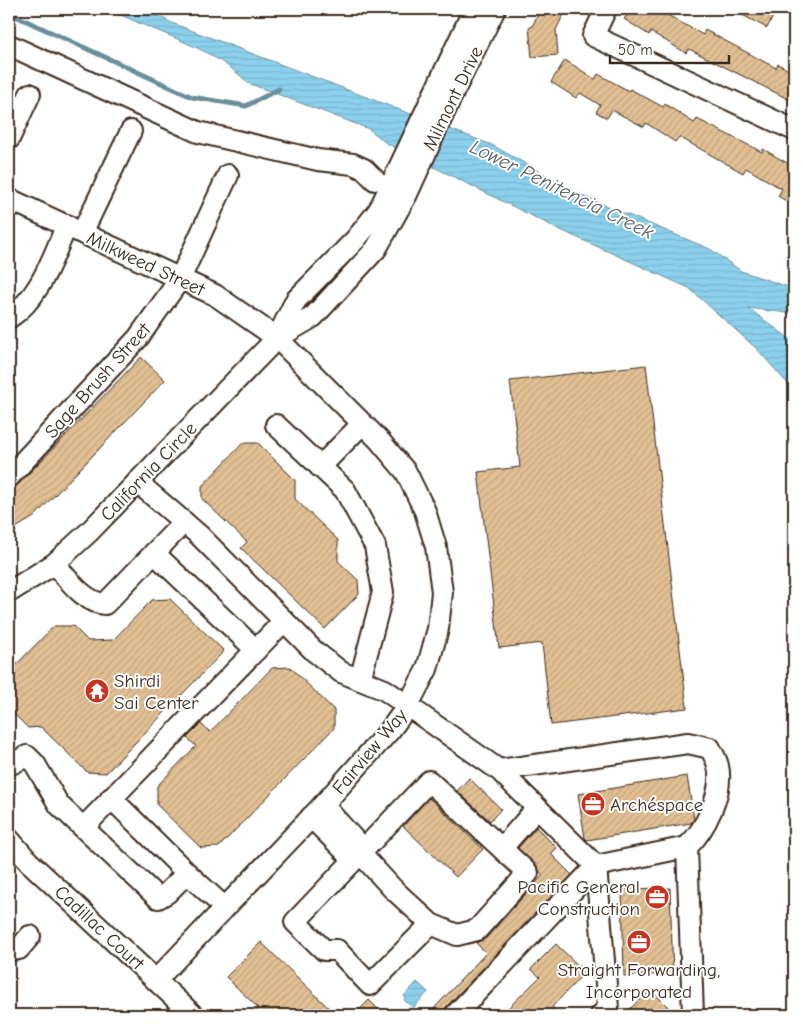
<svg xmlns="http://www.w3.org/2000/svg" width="803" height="1024" font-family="'Comic Neue',sans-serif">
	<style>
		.water { fill: url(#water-rules); stroke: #6b8e9a }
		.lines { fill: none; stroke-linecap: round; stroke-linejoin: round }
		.stream { stroke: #6b8e9a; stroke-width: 5 }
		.building { fill: url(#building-hatch); stroke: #3b2a1e }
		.minor-casing { stroke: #3b2a1e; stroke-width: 24 }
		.minor { stroke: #fff; stroke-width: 20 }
		.labels { text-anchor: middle; stroke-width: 4; stroke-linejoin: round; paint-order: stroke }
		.street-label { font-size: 19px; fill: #3b2a1e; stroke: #fff }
		.poi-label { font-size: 19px; fill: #3b2a1e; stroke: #fff; text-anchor: start }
		.water-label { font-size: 20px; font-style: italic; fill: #535c5c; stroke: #fff }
	</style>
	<defs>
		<pattern id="water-rules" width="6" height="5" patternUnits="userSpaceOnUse" patternTransform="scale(1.25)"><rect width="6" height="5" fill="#8bd1ed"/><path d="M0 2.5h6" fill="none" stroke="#79b4cb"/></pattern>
		<pattern id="building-hatch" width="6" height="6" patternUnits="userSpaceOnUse" patternTransform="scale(1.25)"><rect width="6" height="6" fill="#e2c094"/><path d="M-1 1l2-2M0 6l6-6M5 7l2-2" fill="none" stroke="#c3a57f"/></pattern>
	</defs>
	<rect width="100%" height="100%" fill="#fff"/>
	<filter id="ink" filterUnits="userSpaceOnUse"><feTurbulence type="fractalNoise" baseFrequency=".02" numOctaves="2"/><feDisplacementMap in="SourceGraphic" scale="10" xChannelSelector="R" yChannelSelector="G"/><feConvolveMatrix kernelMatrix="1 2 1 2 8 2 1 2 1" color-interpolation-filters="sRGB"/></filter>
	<g filter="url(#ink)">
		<!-- water -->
		<g class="water">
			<path d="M109 9H146L172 23 492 145 585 197 710 249 741 271 794 289V314L748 308 794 342V391L758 350 689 288 556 228 386 143 369 129 248 83C211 45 154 33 109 9Z"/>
			<polygon points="417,982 428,992 413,1008 405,1001 404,996"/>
		</g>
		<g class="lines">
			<!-- stream -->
			<polyline class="stream" points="9,13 192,97 246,106 279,89"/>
		</g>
		<!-- building -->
		<g class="building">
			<polygon points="540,9 566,9 556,30 558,55 532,57 529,27 532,27"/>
			<polygon points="631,9 657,9 703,35 705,30 776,68 778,64 794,73 794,102 689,49 686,53 651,32 649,35 624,19"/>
			<polygon points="731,9 777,9 767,28"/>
			<polygon points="565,60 595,79 598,74 629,91 630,89 663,107 665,104 694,123 697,119 762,152 763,149 794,167 794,206 778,196 782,189 746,168 743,173 679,137 675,142 646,123 644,127 612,110 607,118 596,112 600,105 580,93 576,98 551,82"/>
			<polygon points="141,357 165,380 34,517 9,532 9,494"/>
			<polygon points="646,365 687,708 551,725 542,643 499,648 478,472 520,467 510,381"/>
			<polygon points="243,443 258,443 295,480 295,499 338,540 338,561 358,580 359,594 325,629 241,548 247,542 202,499 202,486"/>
			<polygon points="170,599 224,651 106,773 87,772 41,727 28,728 9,709 9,672 54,626 73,626 88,641 113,640 152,600"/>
			<polygon points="290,667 334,710 334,728 219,847 201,848 157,805 157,786 196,746 187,738 201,724 210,732 272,668"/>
			<polygon points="687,776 694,819 691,823 587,840 585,838 578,794"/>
			<polygon points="469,778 501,809 490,821 457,791"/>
			<polygon points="429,798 483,849 456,877 403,826"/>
			<polygon points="536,827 557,848 551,854 572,875 446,1007 443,1015 428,1015 486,953 476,943 486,938 543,875 518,848"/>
			<polygon points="670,888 673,974 624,976 622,889"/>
			<polygon points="261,942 336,1015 251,1015 258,1008 226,977"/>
			<polygon points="556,944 585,972 552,1007 560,1015 501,1015 540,977 531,969"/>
			<polygon points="650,989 676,1015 624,1015"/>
			<polygon points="369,1000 384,1015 354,1015"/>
		</g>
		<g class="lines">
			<defs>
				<g id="minor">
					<polyline points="606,9 593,36 794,130"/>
					<polyline points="9,45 198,132 318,160 353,164 364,169 375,180"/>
					<polyline points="9,139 30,94"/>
					<polyline points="9,199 215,295 277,338 379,440 406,472 425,511 436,547 442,592 438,629 427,669 407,707 390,730 323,805 157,979"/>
					<polyline points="82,233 131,131"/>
					<path d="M9 318C41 297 52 258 67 225"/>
					<polyline points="277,338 296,300 356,239 379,210 474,9"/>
					<polyline points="276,425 345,490 375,546 383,592 360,680"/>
					<polyline points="320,467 362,424"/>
					<polyline points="9,477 138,338 180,279 228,175"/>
					<polyline points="137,482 199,535 314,651 341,672 385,690 499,770 596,866 608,1008 601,1015"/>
					<polyline points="154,553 256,650"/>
					<path d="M54 564C68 578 84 603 105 604L184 522"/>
					<polyline points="9,592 54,564 89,532 277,338 313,317 376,249 407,194 454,91 495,9"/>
					<polyline points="9,765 27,756 35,764 59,805 158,898 167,893 187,873 224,907"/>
					<path d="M499 770 688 743 710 748C713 754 717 760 718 766 724 792 705 830 687 847"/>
					<polyline points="111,798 187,873"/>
					<polyline points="323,805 358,844 360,853 393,889 431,924 457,935 477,930 528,873 429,781 295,922 324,950 337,950 370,985 431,924"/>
					<polyline points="311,817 348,854 360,853"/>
					<polyline points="84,827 284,621"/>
					<polyline points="9,839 29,862 193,1015"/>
					<polyline points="502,848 537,808"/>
					<polyline points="9,950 19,949 30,936"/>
					<polyline points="455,1015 596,866 687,847 693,1015"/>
				</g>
			</defs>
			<!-- minor casing -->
			<use href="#minor" class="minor-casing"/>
			<!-- minor -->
			<use href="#minor" class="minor"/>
		</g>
	</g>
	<!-- icons -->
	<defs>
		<symbol id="temple-disc" viewBox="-11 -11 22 22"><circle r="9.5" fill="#c8321e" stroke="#fff"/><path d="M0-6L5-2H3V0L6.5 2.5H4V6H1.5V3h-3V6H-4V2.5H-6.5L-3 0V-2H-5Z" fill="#fff"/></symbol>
		<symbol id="office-disc" viewBox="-11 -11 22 22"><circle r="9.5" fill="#c8321e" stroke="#fff"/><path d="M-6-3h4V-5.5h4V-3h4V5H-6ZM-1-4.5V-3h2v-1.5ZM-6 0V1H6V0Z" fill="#fff"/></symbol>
	</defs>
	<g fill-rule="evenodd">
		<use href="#temple-disc" x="83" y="677" width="28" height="28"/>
		<use href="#office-disc" x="579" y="790" width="28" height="28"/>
		<use href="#office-disc" x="643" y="883" width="28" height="28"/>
		<use href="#office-disc" x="625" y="928" width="28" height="28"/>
	</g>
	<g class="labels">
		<!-- street labels -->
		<g class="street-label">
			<text transform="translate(452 98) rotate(-64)" y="7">Milmont Drive</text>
			<text transform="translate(146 263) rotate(25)" y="7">Milkweed Street</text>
			<text transform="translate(97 380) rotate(-48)" y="7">Sage Brush Street</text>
			<text transform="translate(148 471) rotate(-46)" y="7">California Circle</text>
			<text transform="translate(369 751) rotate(-50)" y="7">Fairview Way</text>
			<text transform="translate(100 927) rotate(43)" y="7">Cadillac Court</text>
		</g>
		<!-- poi labels -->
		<g class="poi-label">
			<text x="114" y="687">Shirdi<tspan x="114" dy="22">Sai Center</tspan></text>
			<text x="610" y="811">Archéspace</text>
			<text x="640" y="893" text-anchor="end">Pacific General<tspan x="640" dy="22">Construction</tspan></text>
			<text x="639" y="976" text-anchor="middle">Straight Forwarding,<tspan x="639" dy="22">Incorporated</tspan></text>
		</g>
		<!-- water labels -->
		<g class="water-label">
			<text transform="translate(562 189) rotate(26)" y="7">Lower Penitencia Creek</text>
		</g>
	</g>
	<!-- margin -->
	<rect width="803" height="1024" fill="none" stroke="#fff" stroke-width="30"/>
	<rect x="15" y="15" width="773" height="994" fill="none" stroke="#3b2a1e" stroke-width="2" filter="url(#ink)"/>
	<!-- scale -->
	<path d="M610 55v8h119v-8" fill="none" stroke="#3b2a1e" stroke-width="2.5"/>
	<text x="618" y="55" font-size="15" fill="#3b2a1e" stroke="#ffffff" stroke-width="4" paint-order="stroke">50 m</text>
</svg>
